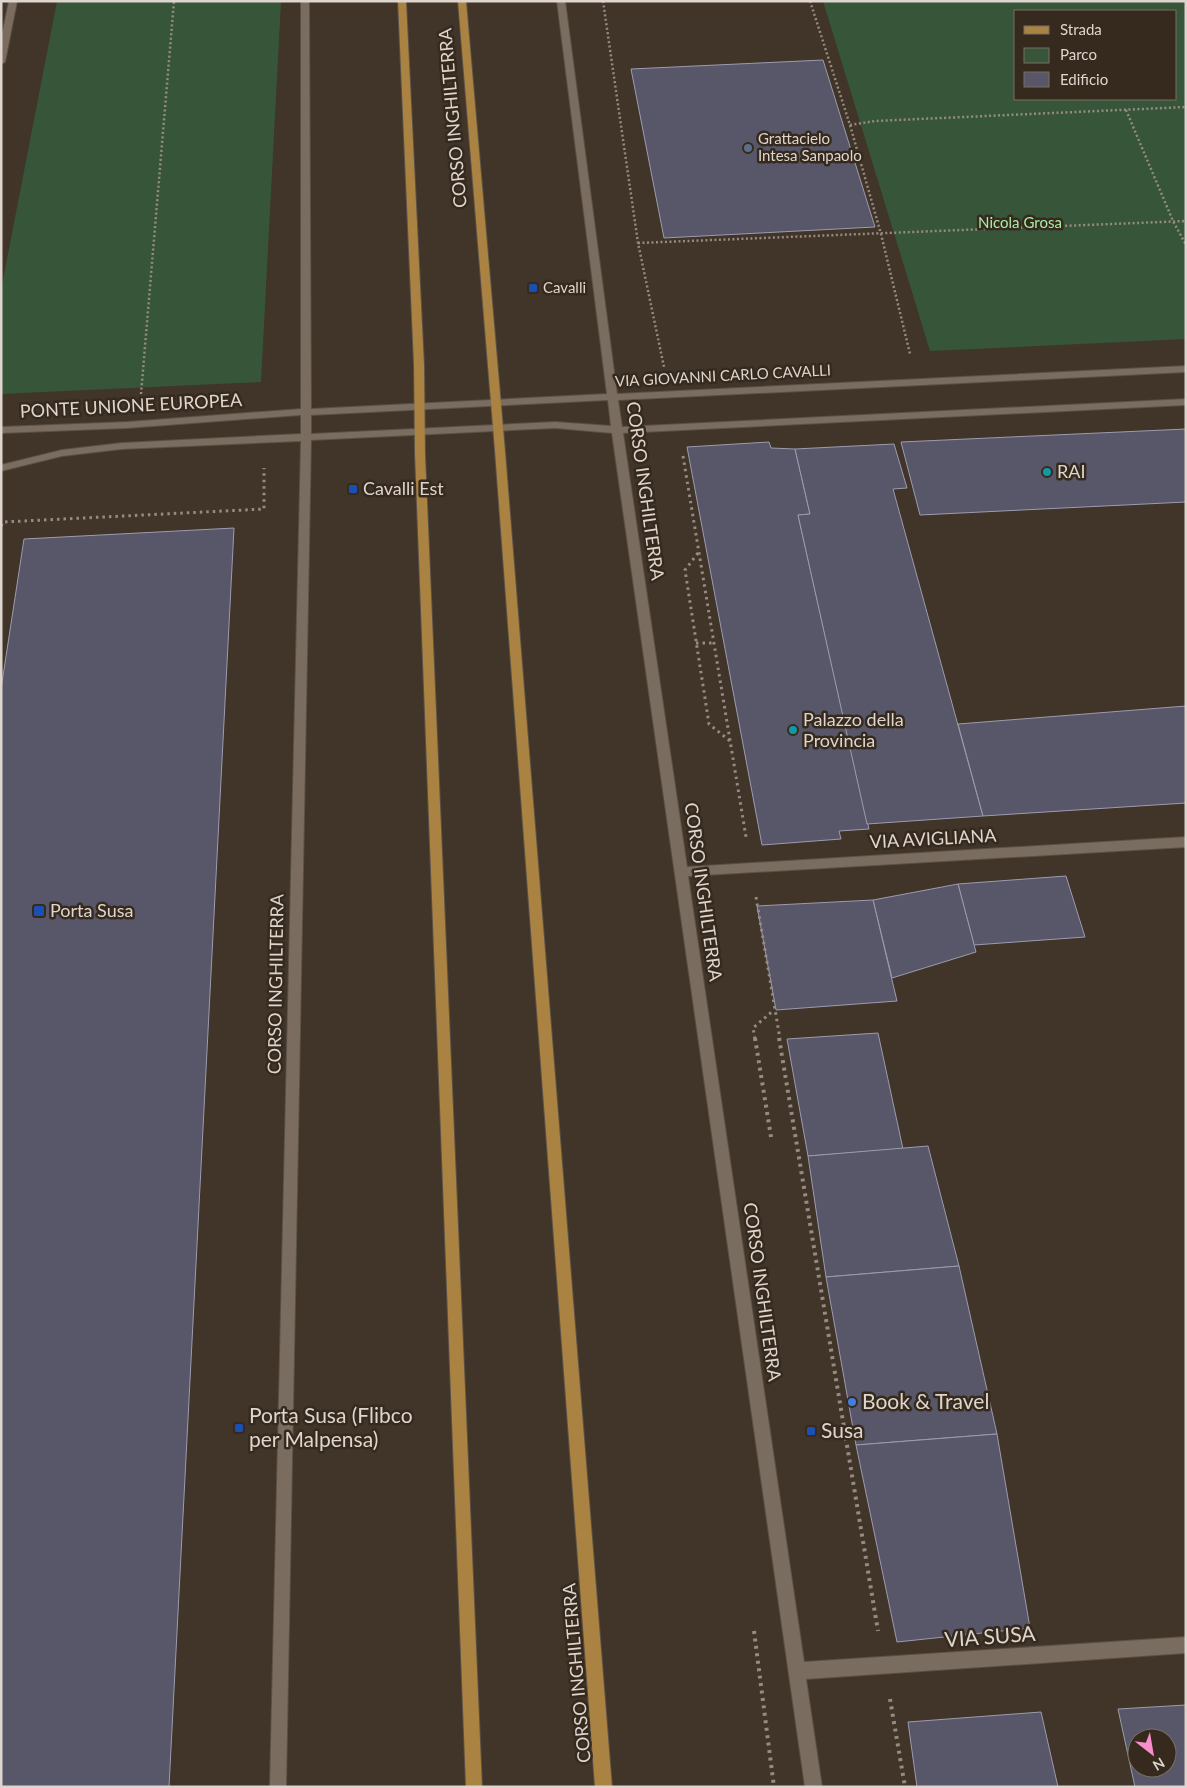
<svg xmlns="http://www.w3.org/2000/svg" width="1187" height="1788" font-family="Lato,sans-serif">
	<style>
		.green { fill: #375538; fill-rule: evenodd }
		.building { fill: #575769; stroke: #9c9caf; fill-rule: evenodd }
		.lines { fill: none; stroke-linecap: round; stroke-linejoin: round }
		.minor-casing { stroke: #5a5045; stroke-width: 2 }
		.major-casing { stroke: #5a5045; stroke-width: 2 }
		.path-far2 { stroke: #968b82; stroke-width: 2.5; stroke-dasharray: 2 2.5; stroke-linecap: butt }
		.path-far1 { stroke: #968b82; stroke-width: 3; stroke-dasharray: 2.5 4; stroke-linecap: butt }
		.path { stroke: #968b82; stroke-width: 4; stroke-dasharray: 3 4.5; stroke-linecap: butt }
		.minor { fill: #7a6c5e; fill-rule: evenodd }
		.major { fill: #aa8242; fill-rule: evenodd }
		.service-dot { fill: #5c6f8a; stroke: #362a1e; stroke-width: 2 }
		.transit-dot { fill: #1a4fb4; stroke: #362a1e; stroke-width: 2 }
		.culture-dot { fill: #0f9aa8; stroke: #362a1e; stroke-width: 2 }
		.shop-dot { fill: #3f7fe0; stroke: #362a1e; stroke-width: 2 }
		.labels { text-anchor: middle; stroke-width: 5; stroke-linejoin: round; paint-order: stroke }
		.far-poi-label { font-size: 15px; fill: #ded6ce; stroke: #362a1e; text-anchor: start }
		.far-park-label { font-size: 15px; fill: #a5eda6; stroke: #362a1e }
		.far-street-label { font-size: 15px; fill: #ded6ce; stroke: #362a1e }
		.street-label { font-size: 18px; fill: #ded6ce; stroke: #362a1e }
		.poi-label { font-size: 18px; fill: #ded6ce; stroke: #362a1e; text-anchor: start }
		.near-poi-label { font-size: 21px; fill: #ded6ce; stroke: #362a1e; text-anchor: start }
		.near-street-label { font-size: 21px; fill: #ded6ce; stroke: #362a1e }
	</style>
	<rect width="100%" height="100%" fill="#413428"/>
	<!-- green -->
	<g class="green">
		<polygon points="57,1 281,1 261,382 1,394 1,290"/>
		<path d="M823 1H1186V339L930 351ZM1016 11H1176V99H1016Z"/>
	</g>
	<!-- building -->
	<g class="building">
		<polygon points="823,60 875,227 664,238 631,69"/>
		<polygon points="1186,429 1186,502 920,515 901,442"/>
		<polygon points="769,442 771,448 795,449 810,514 798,515 869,829 839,831 841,839 762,845 687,447"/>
		<polygon points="894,444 907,488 893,489 983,816 867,824 798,515 810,514 795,449"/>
		<polygon points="234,528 169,1787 1,1787 1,689 24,539"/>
		<polygon points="1186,706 1186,803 983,816 958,724"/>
		<polygon points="1066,876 1085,937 974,945 958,884"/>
		<polygon points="958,884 976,952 892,978 873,900"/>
		<polygon points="873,900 897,1001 776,1010 757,906"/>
		<polygon points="878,1033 903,1149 808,1156 787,1039"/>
		<polygon points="928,1146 959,1266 826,1277 808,1156"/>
		<polygon points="959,1266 997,1434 856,1445 826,1277"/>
		<polygon points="997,1434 1030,1628 897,1642 856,1445"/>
		<path d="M1186 1705V1787H1135L1118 1709ZM1137 1738H1167V1768H1137Z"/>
		<polygon points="1041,1712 1058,1787 917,1787 908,1722"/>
	</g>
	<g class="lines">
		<defs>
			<g id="minor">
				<polygon points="9,1 17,1 5,62 1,64 1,40"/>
				<path d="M301 1H309L311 409 607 394 557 1H565L617 394 1186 366V372L618 400 622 427 1186 399V405L623 433 687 867 1186 837V847L688 876 804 1662 1186 1637V1653L806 1679 822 1787H805L612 433 555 428 311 440 286 1787H270L301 441 122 449 62 456 1 471V465L62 450 122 443 301 434V415L127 428 1 433V427L127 422 301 409ZM608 400 611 426 555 422 311 434V415Z"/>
			</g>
			<g id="major">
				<polygon points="398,1 406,1 424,365 425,454 482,1787 466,1787 415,454 414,365"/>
				<polygon points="458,1 466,1 505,451 612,1787 595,1787 495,451"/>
			</g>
		</defs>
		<!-- minor casing -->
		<use href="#minor" class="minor-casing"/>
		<!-- major casing -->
		<use href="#major" class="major-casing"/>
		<!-- path-far2 -->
		<g class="path-far2">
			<polyline points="603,1 638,243 664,367"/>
			<polyline points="810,1 850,125 881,234 910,354"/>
			<polyline points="1126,110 1173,221 1186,245"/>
			<polyline points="850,125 875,121 1186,107"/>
			<polyline points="638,243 1186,221"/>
			<polyline points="141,394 174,1"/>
		</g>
		<!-- path-far1 -->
		<g class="path-far1">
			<polyline points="683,456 746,837"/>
			<polyline points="1,526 3,522 264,509 264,468"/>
			<polyline points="698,553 685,570 709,724 730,741"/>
			<polyline points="696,643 713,643"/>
			<polyline points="756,897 780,1039"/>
			<polyline points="755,1039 753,1028 774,1010"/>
		</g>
		<!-- path -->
		<g class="path">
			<polyline points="755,1038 771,1137"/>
			<polyline points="779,1038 878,1631"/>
			<polyline points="754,1631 774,1787"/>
			<polyline points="890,1699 905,1787"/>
		</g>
		<!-- minor -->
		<use href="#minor" class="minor"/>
		<!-- major -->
		<use href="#major" class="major"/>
	</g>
	<!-- markers -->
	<circle class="service-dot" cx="748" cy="148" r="5"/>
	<g class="transit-dot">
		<rect x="528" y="283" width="10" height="10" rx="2.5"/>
		<rect x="348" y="484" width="10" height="10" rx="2.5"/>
		<rect x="33" y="905" width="12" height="12" rx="2.5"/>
		<rect x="234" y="1423" width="10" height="10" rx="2.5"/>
		<rect x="806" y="1426" width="10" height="10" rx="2.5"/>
	</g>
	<g class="culture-dot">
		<circle cx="1047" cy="472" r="5"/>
		<circle cx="793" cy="730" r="5"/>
	</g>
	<circle class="shop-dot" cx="852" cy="1402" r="5"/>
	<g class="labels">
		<!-- far-poi labels -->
		<g class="far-poi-label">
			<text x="758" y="144">Grattacielo<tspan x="758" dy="17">Intesa Sanpaolo</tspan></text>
			<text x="543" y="293">Cavalli</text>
		</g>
		<!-- far-park labels -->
		<g class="far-park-label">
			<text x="1020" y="228">Nicola Grosa</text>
		</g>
		<!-- far-street labels -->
		<g class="far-street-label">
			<text transform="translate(723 376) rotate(-3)" y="5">VIA GIOVANNI CARLO CAVALLI</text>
		</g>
		<!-- street labels -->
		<g class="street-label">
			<text transform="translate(453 118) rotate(-95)" y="6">CORSO INGHILTERRA</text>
			<text transform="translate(131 406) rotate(-3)" y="6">PONTE UNIONE EUROPEA</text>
			<text transform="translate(645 491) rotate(82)" y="6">CORSO INGHILTERRA</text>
			<text transform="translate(933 839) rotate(-3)" y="6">VIA AVIGLIANA</text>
			<text transform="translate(703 892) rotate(82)" y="6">CORSO INGHILTERRA</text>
			<text transform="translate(276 984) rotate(-89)" y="6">CORSO INGHILTERRA</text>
			<text transform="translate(762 1292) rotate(82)" y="6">CORSO INGHILTERRA</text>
			<text transform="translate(577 1673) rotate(-95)" y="6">CORSO INGHILTERRA</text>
		</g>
		<!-- poi labels -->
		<g class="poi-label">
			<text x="1057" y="478">RAI</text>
			<text x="363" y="495">Cavalli Est</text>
			<text x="803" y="726">Palazzo della<tspan x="803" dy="21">Provincia</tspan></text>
			<text x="50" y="917">Porta Susa</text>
		</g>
		<!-- near-poi labels -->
		<g class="near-poi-label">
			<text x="862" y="1409">Book &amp; Travel</text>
			<text x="249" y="1423">Porta Susa (Flibco<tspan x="249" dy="24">per Malpensa)</tspan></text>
			<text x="821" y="1438">Susa</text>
		</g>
		<!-- near-street labels -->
		<g class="near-street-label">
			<text transform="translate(990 1637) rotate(-4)" y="7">VIA SUSA</text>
		</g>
	</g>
	<!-- border -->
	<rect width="1187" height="1788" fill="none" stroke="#ded6ce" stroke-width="5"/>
	<!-- legend -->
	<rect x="1014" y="10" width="162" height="90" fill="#362a1e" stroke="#796f64"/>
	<rect x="1024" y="26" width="25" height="8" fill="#aa8242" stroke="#796f64"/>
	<text x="1060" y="35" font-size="15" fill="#ded6ce">Strada</text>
	<rect x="1024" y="48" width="25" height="15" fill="#375538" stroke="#796f64"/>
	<text x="1060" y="60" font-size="15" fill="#ded6ce">Parco</text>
	<rect x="1024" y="72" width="25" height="15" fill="#575769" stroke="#796f64"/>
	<text x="1060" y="85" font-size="15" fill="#ded6ce">Edificio</text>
	<!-- north arrow -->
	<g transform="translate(1152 1753) rotate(149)"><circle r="24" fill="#362a1e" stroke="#796f64"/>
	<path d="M0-4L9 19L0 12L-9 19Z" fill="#f98fca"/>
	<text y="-8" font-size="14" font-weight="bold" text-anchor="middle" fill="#ded6ce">N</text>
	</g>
</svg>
